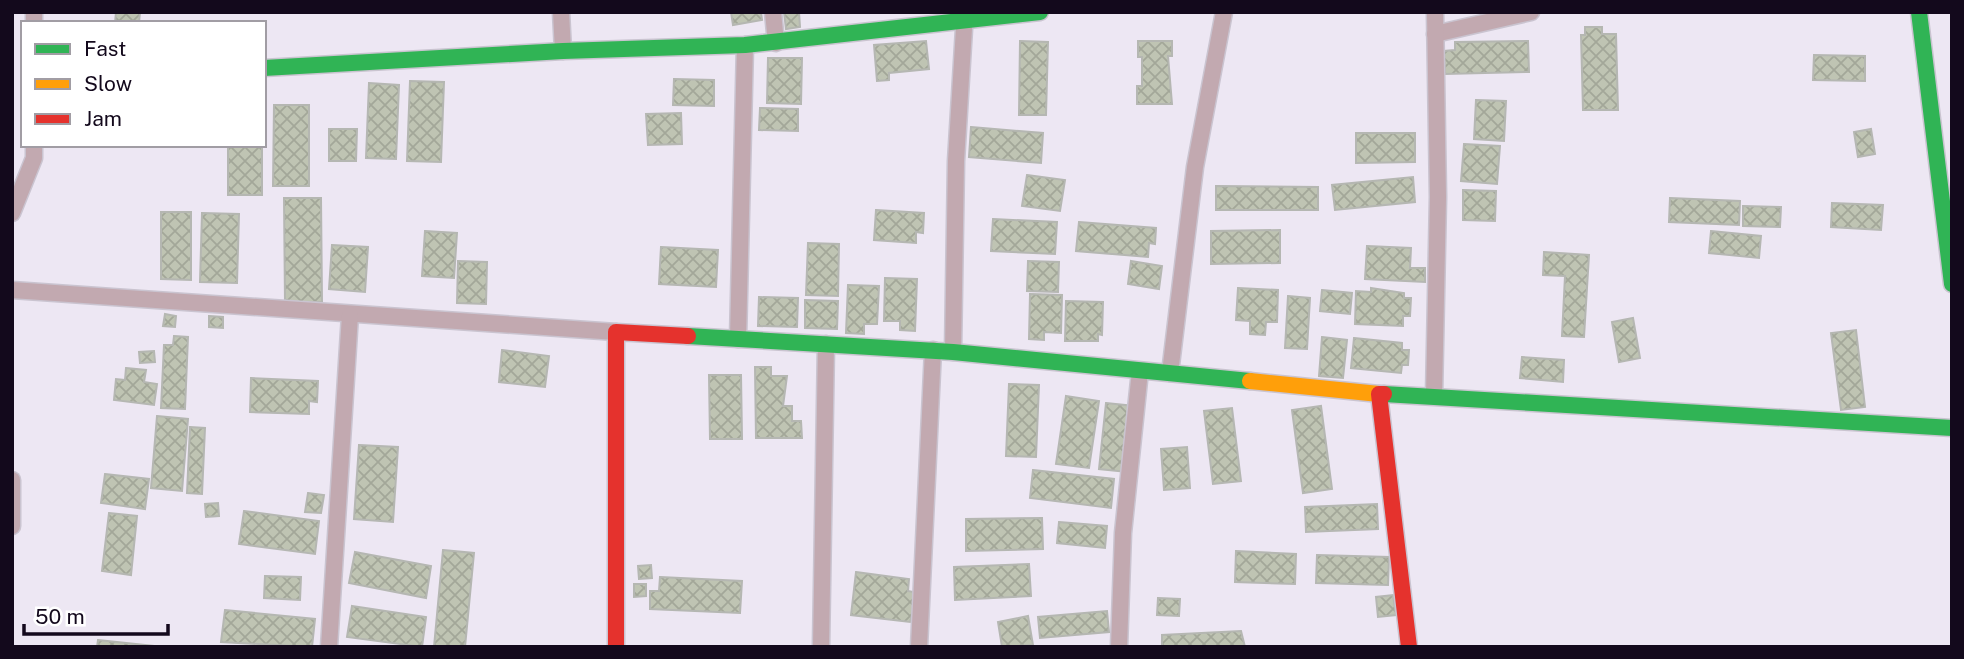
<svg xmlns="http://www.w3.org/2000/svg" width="1964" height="659" font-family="'Public Sans',sans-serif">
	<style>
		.building { fill: url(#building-cross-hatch); stroke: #b5b7b2; stroke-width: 2 }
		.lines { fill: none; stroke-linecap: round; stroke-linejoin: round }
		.street-casing { stroke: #cac4d0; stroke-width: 19 }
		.fast-casing { stroke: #cac4d0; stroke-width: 19 }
		.slow-casing { stroke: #cac4d0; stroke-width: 19 }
		.jam-casing { stroke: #cac4d0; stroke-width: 19 }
		.street { stroke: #c2a9b0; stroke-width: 16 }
		.fast { stroke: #30b455; stroke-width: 16 }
		.slow { stroke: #ff9f0a; stroke-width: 16 }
		.jam { stroke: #e5322d; stroke-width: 16 }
	</style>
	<defs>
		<pattern id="building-cross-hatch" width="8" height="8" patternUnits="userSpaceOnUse" patternTransform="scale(1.75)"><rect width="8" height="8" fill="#bfc4b3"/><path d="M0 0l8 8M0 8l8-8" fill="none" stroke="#a3a799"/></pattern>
	</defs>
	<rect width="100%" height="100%" fill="#ede7f3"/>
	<!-- building -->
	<g class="building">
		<polygon points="116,12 140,12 139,23 115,23"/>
		<polygon points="731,12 761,12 762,20 733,25"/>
		<polygon points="784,12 799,12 800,27 786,29"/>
		<polygon points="1585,27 1602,27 1602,34 1616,34 1618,110 1583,110 1581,35 1585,35"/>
		<polygon points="926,41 929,69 889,73 889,80 877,81 874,45"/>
		<polygon points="1020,41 1048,42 1046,115 1019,115"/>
		<polygon points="1138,41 1172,41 1172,56 1168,56 1172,104 1137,104 1137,86 1142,86 1142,57 1138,57"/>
		<polygon points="1528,41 1529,72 1445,74 1444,51 1455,50 1455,42"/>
		<polygon points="1814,55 1865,56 1865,81 1813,80"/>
		<polygon points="768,58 802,58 801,104 767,103"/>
		<polygon points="674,79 714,80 714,106 673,105"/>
		<polygon points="410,81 444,82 441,162 407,161"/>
		<polygon points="369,83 399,85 396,159 366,158"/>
		<polygon points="1476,100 1506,101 1504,141 1474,139"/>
		<polygon points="274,105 309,105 309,186 273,186"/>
		<polygon points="760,108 798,109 798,131 759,130"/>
		<polygon points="681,113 682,144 648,145 646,114"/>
		<polygon points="971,127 1043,133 1041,163 969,157"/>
		<polygon points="329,129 357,129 356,161 329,161"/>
		<polygon points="1871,129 1875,154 1858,157 1854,132"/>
		<polygon points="1356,133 1415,133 1415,162 1356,163"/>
		<polygon points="1464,144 1500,146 1497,184 1461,181"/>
		<rect x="228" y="145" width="34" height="50"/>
		<polygon points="1027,175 1065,180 1060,211 1022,206"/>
		<polygon points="1413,177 1415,202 1335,210 1332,185"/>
		<polygon points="1216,186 1318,187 1318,210 1216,210"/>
		<polygon points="1463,190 1496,191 1495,221 1463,220"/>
		<polygon points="284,198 321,198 322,302 285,302"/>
		<polygon points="1670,198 1740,201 1739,225 1669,222"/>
		<polygon points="1832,203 1883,205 1881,230 1831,227"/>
		<polygon points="1743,206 1781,207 1780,227 1743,226"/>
		<polygon points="876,210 924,213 923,233 916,232 916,243 874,240"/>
		<polygon points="161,212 191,212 191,280 161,279"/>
		<polygon points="202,213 239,214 237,283 200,282"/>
		<polygon points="993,219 1057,222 1055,254 991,251"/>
		<polygon points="1079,222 1156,228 1155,244 1149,243 1148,257 1076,251"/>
		<polygon points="1280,230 1280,263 1211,264 1211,231"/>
		<polygon points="425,231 457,233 454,278 422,276"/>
		<polygon points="1711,231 1761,236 1759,258 1709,253"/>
		<polygon points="808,243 839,244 838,296 806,295"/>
		<polygon points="332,245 368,247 365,292 329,289"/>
		<polygon points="1367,246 1411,248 1410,268 1425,268 1425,282 1365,279"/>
		<polygon points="661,247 718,250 716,287 659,284"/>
		<polygon points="1544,252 1589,255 1584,337 1562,336 1565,276 1543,275"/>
		<polygon points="458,261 487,262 486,304 457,303"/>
		<polygon points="1028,261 1059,262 1058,292 1027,291"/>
		<polygon points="1131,261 1162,266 1159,289 1128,284"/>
		<polygon points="885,278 917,279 915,331 900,330 900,321 884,321"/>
		<polygon points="848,285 879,286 877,324 864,324 864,334 846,333"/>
		<polygon points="1238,288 1278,290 1277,322 1266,322 1265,335 1250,334 1250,321 1236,320"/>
		<polygon points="1371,288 1404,293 1404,298 1411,298 1410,316 1403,316 1403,326 1355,324 1356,291 1371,292"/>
		<polygon points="1322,290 1352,293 1350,314 1320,311"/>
		<polygon points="1030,294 1062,295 1061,333 1044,332 1044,340 1029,339"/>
		<polygon points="1288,296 1310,298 1307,349 1285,348"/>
		<polygon points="759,297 798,298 797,327 758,326"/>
		<polygon points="805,300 838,301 837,329 805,328"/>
		<polygon points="1066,301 1103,302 1102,335 1098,334 1098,341 1065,341"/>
		<polygon points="165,314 176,316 175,327 163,326"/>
		<polygon points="209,316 223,317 223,328 209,327"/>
		<polygon points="1633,318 1640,358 1619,362 1612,322"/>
		<polygon points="1856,330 1865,407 1841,410 1831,333"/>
		<polygon points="174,336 188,337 185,409 161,408 164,345 173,345"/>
		<polygon points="1322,337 1347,340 1343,378 1319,376"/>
		<polygon points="1354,338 1402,343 1402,350 1409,350 1408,365 1402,365 1401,373 1351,368"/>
		<polygon points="502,350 549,356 545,387 499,382"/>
		<polygon points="154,351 155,362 140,363 139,352"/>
		<polygon points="1522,357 1564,360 1563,382 1520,378"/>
		<polygon points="755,367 771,367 771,376 787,376 783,406 792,406 792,421 801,421 802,438 756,438"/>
		<polygon points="126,368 146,370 144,382 157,384 154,405 114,400 116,379 125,380"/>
		<polygon points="709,375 741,375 742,439 710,439"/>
		<polygon points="251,378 318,381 317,402 309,401 309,414 250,412"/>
		<polygon points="1009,384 1039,385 1036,457 1006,456"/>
		<polygon points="1066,396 1099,401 1089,468 1056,464"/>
		<polygon points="1106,403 1134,406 1127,472 1099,469"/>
		<polygon points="1321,406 1332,489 1303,493 1292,410"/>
		<polygon points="1232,408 1241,481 1213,484 1204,411"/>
		<polygon points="157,416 188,419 182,491 151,488"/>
		<polygon points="190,427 205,428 202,494 187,493"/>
		<polygon points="359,445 398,447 393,522 354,519"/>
		<polygon points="1187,447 1190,488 1164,490 1161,449"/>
		<polygon points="1033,470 1114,479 1111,508 1030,498"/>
		<polygon points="105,474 149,479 145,509 101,503"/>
		<polygon points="308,493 324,495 321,513 305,512"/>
		<polygon points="218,503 219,516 206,517 205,504"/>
		<polygon points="1377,504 1378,529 1306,532 1305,507"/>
		<polygon points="244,511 319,521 315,554 239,544"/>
		<polygon points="109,513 137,516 131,575 102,571"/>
		<polygon points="1042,518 1043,549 966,551 966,519"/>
		<polygon points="1059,522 1107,526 1105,548 1057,543"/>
		<polygon points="443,550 474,553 465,647 434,647"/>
		<polygon points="1236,551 1296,554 1295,584 1235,582"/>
		<polygon points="355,552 431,566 426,598 349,583"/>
		<polygon points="1317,555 1389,557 1388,585 1316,583"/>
		<polygon points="1029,564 1031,596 955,600 954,567"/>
		<polygon points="651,565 652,578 639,579 638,566"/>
		<polygon points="856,572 909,579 908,591 918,593 910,622 851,615"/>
		<polygon points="265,576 301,577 300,600 264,598"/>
		<polygon points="660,577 742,581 740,613 650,609 650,591 659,591"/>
		<polygon points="634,584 646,584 646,596 634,597"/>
		<polygon points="1393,595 1396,615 1378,617 1376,597"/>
		<polygon points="1158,598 1180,599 1179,616 1157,615"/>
		<polygon points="352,606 426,617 422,647 347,637"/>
		<polygon points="225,610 315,619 312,647 221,642"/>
		<polygon points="1107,611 1109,632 1040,638 1038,617"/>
		<polygon points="1028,616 1033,645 1002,647 998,622"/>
		<polygon points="1241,631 1245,647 1162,647 1162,635"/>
		<polygon points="98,640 164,647 97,647"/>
	</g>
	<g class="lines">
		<defs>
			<g id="street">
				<polyline points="561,12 563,51"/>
				<polyline points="773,12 776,43"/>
				<polyline points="34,23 34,12"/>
				<polyline points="1435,34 1531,12"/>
				<polyline points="12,213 34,158 34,145"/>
				<polyline points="12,290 616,332"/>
				<polyline points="738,339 745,45"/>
				<polyline points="953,352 956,161 965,12"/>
				<polyline points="1170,373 1195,167 1224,12"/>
				<polyline points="1434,396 1438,197 1435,12"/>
				<polyline points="12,480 12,526"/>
				<polyline points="329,647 350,315"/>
				<polyline points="821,647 826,344"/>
				<polyline points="919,647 933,350"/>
				<polyline points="1119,647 1123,533 1140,371"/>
			</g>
			<g id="fast">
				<polyline points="1919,12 1952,284"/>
				<polyline points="264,68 563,51 745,45 1040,12"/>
				<polyline points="688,336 953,352 1250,381"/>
				<polyline points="1384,394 1952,428"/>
			</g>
			<polyline id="slow" points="1250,381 1379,394"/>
			<g id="jam">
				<polyline points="1384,394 1379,394 1409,647"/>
				<polyline points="616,647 616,332 688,336"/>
			</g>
		</defs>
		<!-- street casing -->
		<use href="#street" class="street-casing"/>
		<!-- fast casing -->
		<use href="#fast" class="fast-casing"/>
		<!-- slow casing -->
		<use href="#slow" class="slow-casing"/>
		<!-- jam casing -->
		<use href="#jam" class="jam-casing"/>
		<!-- street -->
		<use href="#street" class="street"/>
		<!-- fast -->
		<use href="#fast" class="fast"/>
		<!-- slow -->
		<use href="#slow" class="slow"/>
		<!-- jam -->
		<use href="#jam" class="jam"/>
	</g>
	<!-- border -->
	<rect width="1964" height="659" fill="none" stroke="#13091c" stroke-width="28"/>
	<!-- legend -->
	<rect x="21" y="21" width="245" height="126" fill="#ffffff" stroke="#a19da4" stroke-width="2"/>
	<rect x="35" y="44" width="35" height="10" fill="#30b455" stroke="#a19da4" stroke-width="2"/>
	<text x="84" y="56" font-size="21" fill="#13091c">Fast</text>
	<rect x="35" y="79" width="35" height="10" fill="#ff9f0a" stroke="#a19da4" stroke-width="2"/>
	<text x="84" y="91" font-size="21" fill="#13091c">Slow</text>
	<rect x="35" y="114" width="35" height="10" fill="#e5322d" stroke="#a19da4" stroke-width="2"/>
	<text x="84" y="126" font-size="21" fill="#13091c">Jam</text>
	<!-- scale -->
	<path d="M24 624v10h144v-10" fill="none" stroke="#13091c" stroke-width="3.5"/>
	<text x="35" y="624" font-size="21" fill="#13091c" stroke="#ffffff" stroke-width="5" paint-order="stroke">50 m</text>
</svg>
